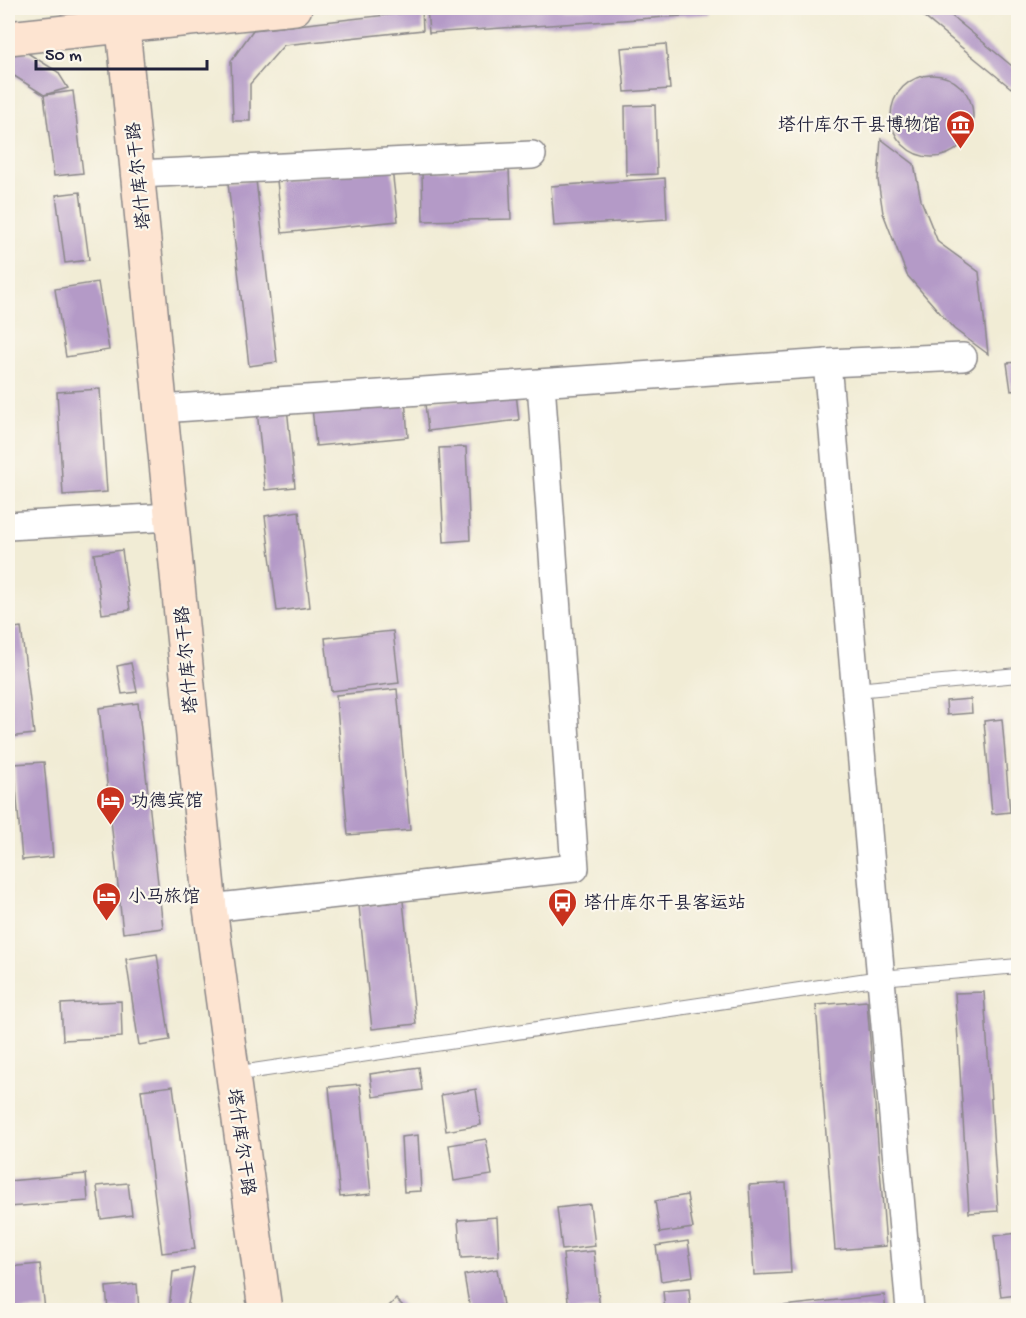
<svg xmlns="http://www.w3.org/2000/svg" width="1026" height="1318" font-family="'Gochi Hand','LXGW WenKai TC',sans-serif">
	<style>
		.building { fill: #b49ac7 }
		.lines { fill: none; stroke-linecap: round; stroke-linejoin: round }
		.service-casing { stroke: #8a8788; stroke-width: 16 }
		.minor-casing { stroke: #8a8788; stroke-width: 30 }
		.secondary-casing { stroke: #8a8788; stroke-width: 36 }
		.service { stroke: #fff; stroke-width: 14 }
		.minor { stroke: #fff; stroke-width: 27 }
		.secondary { stroke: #fde4d1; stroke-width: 33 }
		.labels { text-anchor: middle; stroke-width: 4.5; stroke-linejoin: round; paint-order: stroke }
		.poi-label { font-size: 18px; fill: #22223b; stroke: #fbf7ec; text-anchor: start }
		.street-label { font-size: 18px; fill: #22223b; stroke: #fbf7ec }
	</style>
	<rect width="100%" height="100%" fill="#fbf7ec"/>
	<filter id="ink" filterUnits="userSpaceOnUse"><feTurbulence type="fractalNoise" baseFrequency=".0167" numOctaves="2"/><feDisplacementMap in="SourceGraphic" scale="12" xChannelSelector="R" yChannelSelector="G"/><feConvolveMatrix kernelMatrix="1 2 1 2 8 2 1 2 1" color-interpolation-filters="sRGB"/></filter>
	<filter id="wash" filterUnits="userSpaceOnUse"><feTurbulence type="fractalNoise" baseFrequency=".008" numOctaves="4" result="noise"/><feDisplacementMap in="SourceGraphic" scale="24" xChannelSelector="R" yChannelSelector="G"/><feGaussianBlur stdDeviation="1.35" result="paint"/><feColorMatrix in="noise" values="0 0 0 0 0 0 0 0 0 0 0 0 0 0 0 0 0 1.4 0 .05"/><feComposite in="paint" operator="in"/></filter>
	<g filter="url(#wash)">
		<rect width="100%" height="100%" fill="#f1ecd5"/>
		<g id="blocks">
			<!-- building -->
			<g class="building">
				<polygon points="427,8 710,8 711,14 429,33"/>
				<polygon points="919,8 942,8 1018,71 1018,78 1011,88 917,11"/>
				<polygon points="422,11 423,30 284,45 250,84 250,121 233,121 231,61 253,30"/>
				<polygon points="666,44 670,89 625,92 621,48"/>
				<polygon points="18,47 58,72 68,88 44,95 8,72 8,50"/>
				<circle cx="932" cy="116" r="41"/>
				<polygon points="73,91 83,173 54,176 44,95"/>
				<polygon points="655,105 657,174 626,175 625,106"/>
				<polygon points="881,139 914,164 921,200 938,242 979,272 988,354 954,329 907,275 883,213 878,180"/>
				<polygon points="392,169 398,221 282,233 277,180"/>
				<polygon points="509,169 511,219 423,221 422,171"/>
				<polygon points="665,178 667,219 554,226 551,186"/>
				<polygon points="256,180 277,362 249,366 228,183"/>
				<polygon points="80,192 89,260 65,263 56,195"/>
				<polygon points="8,207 9,207 11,236 8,236"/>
				<polygon points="98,282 109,350 66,357 55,289"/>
				<polygon points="1018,362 1018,390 1011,391 1007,363"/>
				<polygon points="100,389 107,492 63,495 57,392"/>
				<polygon points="516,393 519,420 428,431 425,404"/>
				<polygon points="405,399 408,437 316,446 312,408"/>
				<polygon points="287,407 295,487 265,490 257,410"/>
				<polygon points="466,447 470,540 444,542 439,448"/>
				<polygon points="299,511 310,607 277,611 265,516"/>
				<polygon points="122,550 130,610 102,614 94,554"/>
				<polygon points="21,627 34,734 8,737 8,629"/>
				<polygon points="393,631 399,683 331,691 325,638"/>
				<polygon points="131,663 137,692 122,694 117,666"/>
				<polygon points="397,689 410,830 348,835 336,695"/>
				<polygon points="971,699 972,713 947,715 946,701"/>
				<polygon points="138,703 163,928 123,933 99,708"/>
				<polygon points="1002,719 1010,812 992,814 984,721"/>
				<polygon points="44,762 53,857 22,860 14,764"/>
				<polygon points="403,901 416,1024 372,1029 359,906"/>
				<polygon points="157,954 170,1040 139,1045 126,959"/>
				<polygon points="984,992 998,1211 969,1213 955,993"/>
				<polygon points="121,1001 122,1037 63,1040 61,1004"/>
				<polygon points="867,1001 886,1246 835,1250 816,1005"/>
				<polygon points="419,1067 422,1090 373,1097 370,1074"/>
				<polygon points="360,1084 371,1194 340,1197 329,1087"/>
				<polygon points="173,1086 195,1249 162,1253 141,1090"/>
				<polygon points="476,1089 481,1125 446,1131 441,1095"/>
				<polygon points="418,1135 421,1191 404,1192 401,1137"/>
				<polygon points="486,1139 492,1175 454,1181 449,1145"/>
				<polygon points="86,1174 88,1201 8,1207 8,1181"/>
				<polygon points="128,1183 132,1215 101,1219 97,1186"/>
				<polygon points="786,1183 791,1273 754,1275 749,1185"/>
				<polygon points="687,1195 693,1228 660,1233 655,1201"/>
				<polygon points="590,1204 595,1246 562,1250 557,1208"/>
				<polygon points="497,1217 499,1256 461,1258 458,1220"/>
				<polygon points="1018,1233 1018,1295 1001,1297 994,1236"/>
				<polygon points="688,1241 693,1276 661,1281 656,1246"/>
				<polygon points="594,1251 600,1310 569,1310 563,1254"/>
				<polygon points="40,1264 45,1310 8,1310 8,1267"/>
				<polygon points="194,1268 187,1309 169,1310 173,1272"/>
				<polygon points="497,1269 503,1305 470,1310 464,1275"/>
				<polygon points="137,1284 139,1310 108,1310 106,1287"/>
				<polygon points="689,1289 691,1310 665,1310 663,1291"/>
				<polygon points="884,1295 886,1310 755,1310 755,1309"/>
				<polygon points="396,1299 407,1310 385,1310"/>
			</g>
		</g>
	</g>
	<g filter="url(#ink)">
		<use href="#blocks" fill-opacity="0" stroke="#8a8788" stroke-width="1.5"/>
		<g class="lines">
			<defs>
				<g id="service">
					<polyline points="856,690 1018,675"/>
					<polyline points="233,1074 881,978 1018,966"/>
				</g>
				<g id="minor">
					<polyline points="138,174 532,155"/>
					<polyline points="827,363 910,1310"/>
					<polyline points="161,409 827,363 963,357"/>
					<polyline points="8,526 171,517"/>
					<polyline points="210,908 575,868 541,383"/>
				</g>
				<g id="secondary">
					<polyline points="121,8 210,908 265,1310"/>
					<polyline points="8,38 295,8"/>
				</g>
			</defs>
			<!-- service casing -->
			<use href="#service" class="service-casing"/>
			<!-- minor casing -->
			<use href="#minor" class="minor-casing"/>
			<!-- secondary casing -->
			<use href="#secondary" class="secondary-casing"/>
			<!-- service -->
			<use href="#service" class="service"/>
			<!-- minor -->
			<use href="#minor" class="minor"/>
			<!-- secondary -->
			<use href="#secondary" class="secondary"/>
		</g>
	</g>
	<!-- icons -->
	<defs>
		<symbol id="museum-pin" viewBox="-11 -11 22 30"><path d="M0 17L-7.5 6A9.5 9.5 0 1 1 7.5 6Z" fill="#c8321e" stroke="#fbf7ec"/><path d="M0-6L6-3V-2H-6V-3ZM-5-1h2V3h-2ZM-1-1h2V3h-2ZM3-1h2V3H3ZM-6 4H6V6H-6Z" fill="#fff"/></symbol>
		<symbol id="hotel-pin" viewBox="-11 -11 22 30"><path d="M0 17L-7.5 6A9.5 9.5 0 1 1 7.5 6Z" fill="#c8321e" stroke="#fbf7ec"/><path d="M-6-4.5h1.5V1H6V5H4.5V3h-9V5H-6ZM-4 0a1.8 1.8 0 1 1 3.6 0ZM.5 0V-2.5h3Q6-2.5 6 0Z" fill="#fff"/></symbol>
		<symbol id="bus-pin" viewBox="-11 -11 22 30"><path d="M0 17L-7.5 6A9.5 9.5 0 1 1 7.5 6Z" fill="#c8321e" stroke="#fbf7ec"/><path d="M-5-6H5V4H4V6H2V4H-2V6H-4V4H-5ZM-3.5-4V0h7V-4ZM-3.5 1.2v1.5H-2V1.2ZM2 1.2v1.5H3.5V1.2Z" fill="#fff"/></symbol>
	</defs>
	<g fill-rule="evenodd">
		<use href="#museum-pin" x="944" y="108" width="33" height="45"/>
		<use href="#hotel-pin" x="94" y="784" width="33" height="45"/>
		<use href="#hotel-pin" x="90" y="880" width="33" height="45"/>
		<use href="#bus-pin" x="546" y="886" width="33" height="45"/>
	</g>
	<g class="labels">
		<!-- poi labels -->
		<g class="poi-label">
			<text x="940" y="130" text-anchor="end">塔什库尔干县博物馆</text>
			<text x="131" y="806">功德宾馆</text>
			<text x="128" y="902">小马旅馆</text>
			<text x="584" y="908">塔什库尔干县客运站</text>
		</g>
		<!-- street labels -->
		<g class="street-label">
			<text transform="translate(138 176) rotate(-96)" y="6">塔什库尔干路</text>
			<text transform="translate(186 660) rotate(-95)" y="6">塔什库尔干路</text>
			<text transform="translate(242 1142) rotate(82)" y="6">塔什库尔干路</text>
		</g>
	</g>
	<!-- margin -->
	<rect width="1026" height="1318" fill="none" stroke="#fbf7ec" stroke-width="30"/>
	<!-- scale -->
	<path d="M36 60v9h171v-9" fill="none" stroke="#22223b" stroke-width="3"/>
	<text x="45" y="60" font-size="18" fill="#22223b" stroke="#fbf7ec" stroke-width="4.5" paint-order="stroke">50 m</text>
</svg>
